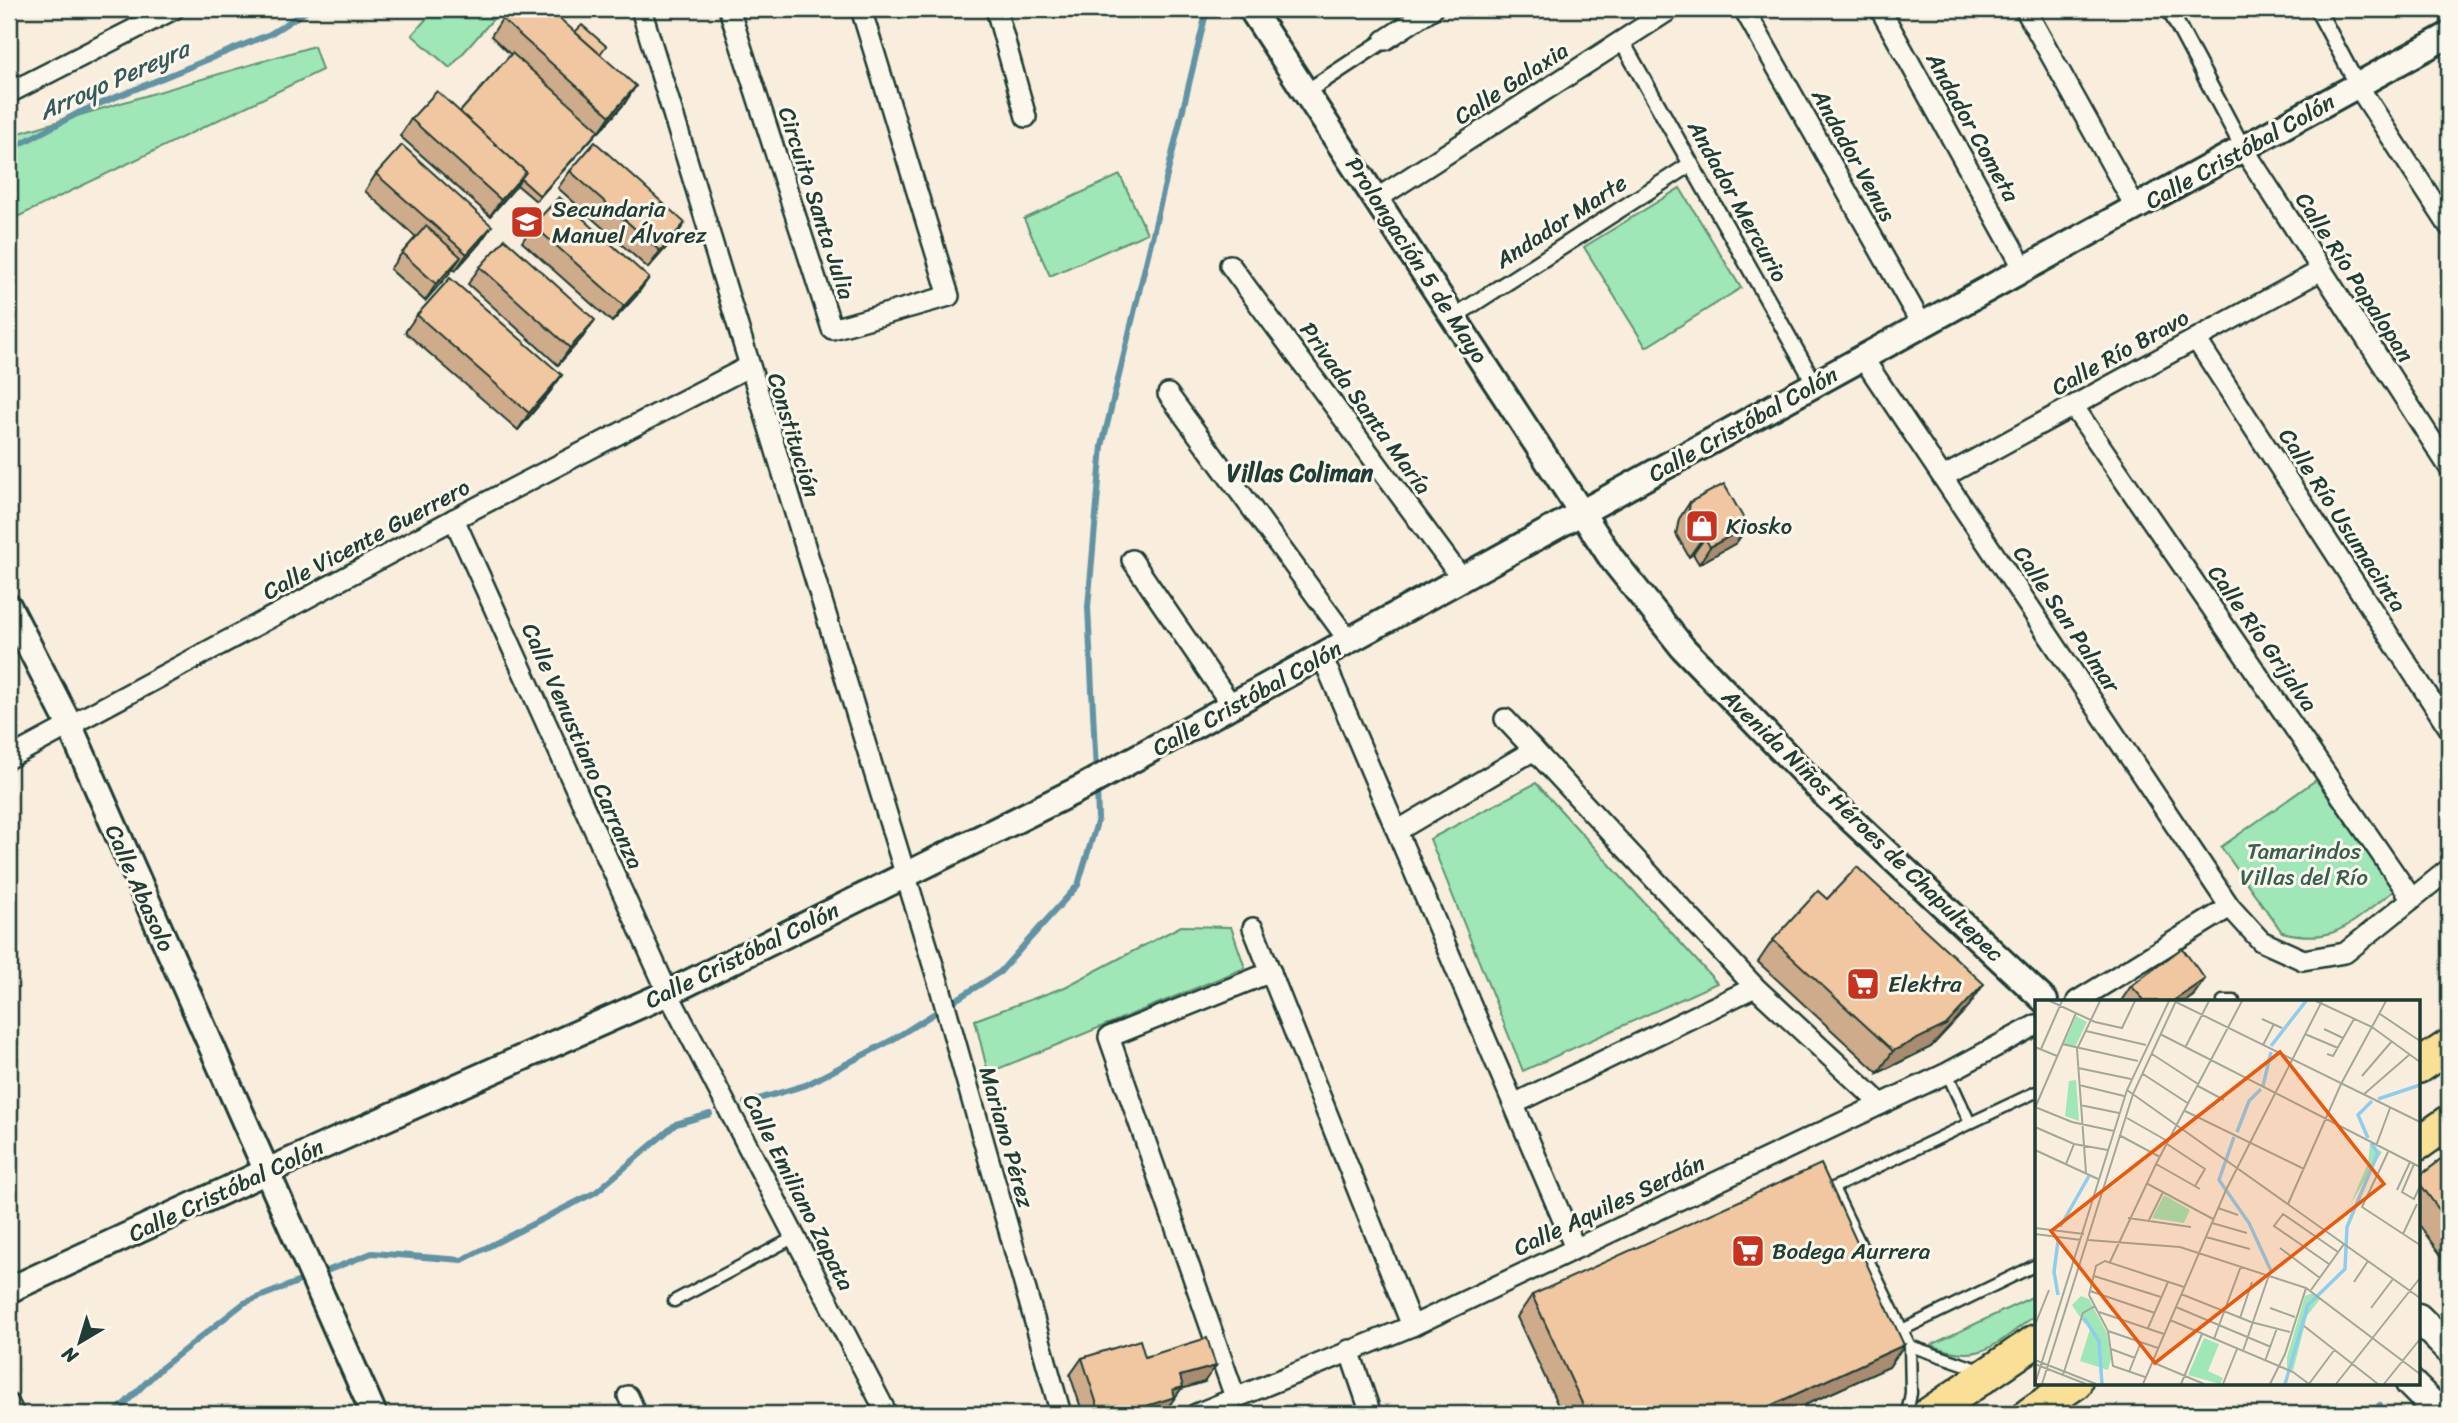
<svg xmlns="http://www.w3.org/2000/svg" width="2458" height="1423" font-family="Sriracha,sans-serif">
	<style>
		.green { fill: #9fe7b6; stroke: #5f9275; stroke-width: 2 }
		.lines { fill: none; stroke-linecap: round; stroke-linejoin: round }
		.stream { stroke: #6193a4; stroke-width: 6 }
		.service-casing { stroke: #1f3d34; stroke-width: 15 }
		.pedestrian-casing { stroke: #1f3d34; stroke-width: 19 }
		.minor-casing { stroke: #1f3d34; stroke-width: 24 }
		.tertiary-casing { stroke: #1f3d34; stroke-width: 30 }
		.secondary-casing { stroke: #1f3d34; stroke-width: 33 }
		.primary-casing { stroke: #1f3d34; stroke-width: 37 }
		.service { stroke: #fbf7ec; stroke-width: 10 }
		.pedestrian { stroke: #fbf7ec; stroke-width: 14 }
		.minor { stroke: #fbf7ec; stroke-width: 19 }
		.tertiary { stroke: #fbf7ec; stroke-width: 24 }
		.secondary { stroke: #fbf7ec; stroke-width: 28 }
		.primary { stroke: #fadf96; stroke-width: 32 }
		.wall { fill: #ceab8a; stroke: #1f3d34; stroke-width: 2 }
		.shaded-wall { fill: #a88b70; stroke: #1f3d34; stroke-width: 2 }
		.building { fill: #f0c7a0; stroke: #1f3d34; stroke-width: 2 }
		.labels { text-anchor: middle; stroke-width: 6; stroke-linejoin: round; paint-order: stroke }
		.street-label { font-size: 23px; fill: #1f3d34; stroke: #fbf7ec }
		.poi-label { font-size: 23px; fill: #1f3d34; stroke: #fbf7ec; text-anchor: start }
		.park-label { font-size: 23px; fill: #395f4e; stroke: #fbf7ec }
		.water-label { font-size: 24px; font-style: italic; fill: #355a59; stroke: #fbf7ec }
		.neighbourhood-label { font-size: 24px; font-weight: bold; fill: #1f3d34; stroke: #fbf7ec }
		.inset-river { fill: none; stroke: #8dcdee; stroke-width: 3.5 }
		.inset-road { fill: none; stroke: #a2a799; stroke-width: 2 }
		.view { fill: #e8590c; fill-opacity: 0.15; stroke: #e8590c; stroke-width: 3.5 }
		.inset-edge { fill: none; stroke: #1f3d34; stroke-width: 3.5 }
	</style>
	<rect width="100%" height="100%" fill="#f9eddd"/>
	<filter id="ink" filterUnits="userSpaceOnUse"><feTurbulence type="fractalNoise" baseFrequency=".0143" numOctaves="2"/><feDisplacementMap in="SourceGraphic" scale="14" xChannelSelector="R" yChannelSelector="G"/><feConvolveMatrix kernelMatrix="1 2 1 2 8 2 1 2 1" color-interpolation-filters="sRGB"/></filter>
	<g filter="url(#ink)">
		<!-- green -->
		<g class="green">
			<polygon points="435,9 502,9 450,68 412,35"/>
			<polygon points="314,46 322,70 9,221 9,136"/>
			<polygon points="1120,175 1147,233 1050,276 1024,219"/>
			<polygon points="1680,188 1741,288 1646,347 1584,247"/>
			<path d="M2316 780 2395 890C2352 921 2337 946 2282 932L2221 847Z"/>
			<polygon points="1536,783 1717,983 1523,1071 1430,839"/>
			<polygon points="1181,926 1231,927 1245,968 988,1073 975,1020 1065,987"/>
			<path d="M2036 1295V1315C1996 1343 1982 1366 1931 1345Z"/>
		</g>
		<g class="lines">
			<!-- stream -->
			<g class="stream">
				<polyline points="9,150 82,111 270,34 310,9"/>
				<polyline points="1096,773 1088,607 1102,446 1207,9"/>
				<polyline points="745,1103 806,1085 892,1040 1000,972 1078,885 1098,819 1097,788"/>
				<polyline points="324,1272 372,1253 462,1260 596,1192 676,1124 710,1114"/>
				<polyline points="114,1414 160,1369 244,1303 300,1281"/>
				<polyline points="2370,1414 2380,1405"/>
			</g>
			<defs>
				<g id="service">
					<polyline points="2223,1001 2234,1001"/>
					<polyline points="1947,1073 1970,1123"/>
					<polyline points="674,1301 795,1237"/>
					<polyline points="1902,1330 2036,1265"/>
					<polyline points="1910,1346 1981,1370"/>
					<polyline points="1907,1414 1911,1393 1910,1346 1833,1188 2036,1092"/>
				</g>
				<g id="pedestrian">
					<polyline points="2169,9 2243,148"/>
					<polyline points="2317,9 2358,86"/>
					<polyline points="1621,40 1815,384"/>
					<polyline points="1306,92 1385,40"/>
					<polyline points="1455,316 1691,164"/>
				</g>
				<g id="minor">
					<polyline points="641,9 941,991 1061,1414"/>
					<polyline points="729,9 832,329 949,296 861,9"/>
					<polyline points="996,9 1026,117"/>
					<polyline points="1744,9 1922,325"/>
					<polyline points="1880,9 2024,269"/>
					<polyline points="2025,9 2136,208"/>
					<polyline points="1385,40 1432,9"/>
					<polyline points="2358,86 2449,226"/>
					<polyline points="9,93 174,9"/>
					<polyline points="2243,148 2449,467"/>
					<polyline points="1378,198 1671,9"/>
					<polyline points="1230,265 1462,579"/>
					<polyline points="2196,339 2449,728"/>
					<polyline points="1863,358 2230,907 2261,941 2303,960 2345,953 2449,869"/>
					<polyline points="1168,394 1349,641"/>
					<polyline points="2073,406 2412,899"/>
					<polyline points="1943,477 2320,271"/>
					<polyline points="454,519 668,993 887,1414"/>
					<polyline points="1132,560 1232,706"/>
					<polyline points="1322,656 1575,1248"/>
					<polyline points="1505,719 1755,987 1881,1104"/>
					<polyline points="9,758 454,519 748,367"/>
					<polyline points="1397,831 1534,750"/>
					<polyline points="1253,928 1412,1326"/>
					<polyline points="2077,1001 2230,907"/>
					<polyline points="1514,1104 1755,987"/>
					<polyline points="1349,1350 1371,1414"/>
					<polyline points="628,1396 636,1414"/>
					<polyline points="1235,1397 1109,1037 1271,972"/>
					<polyline points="9,1404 14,1414"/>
					<polyline points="1196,1414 1412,1326 1947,1073 2036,1025"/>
				</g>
				<g id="tertiary">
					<polyline points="1251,9 1612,559 1683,648 1828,798 2045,1001"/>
					<polyline points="9,607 69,724 374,1414"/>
					<polyline points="9,1290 265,1172 668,993 1083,787 2449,35"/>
				</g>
				<g id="secondary">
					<polyline points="2418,1318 2449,1349"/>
					<polyline points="2410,1383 2441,1414"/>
				</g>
				<g id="primary">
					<polyline points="2418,1067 2449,1046"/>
					<polyline points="2418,1144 2449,1122"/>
					<polyline points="1929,1414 2036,1341"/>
					<polyline points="2030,1414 2075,1383"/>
				</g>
			</defs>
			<!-- service casing -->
			<use href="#service" class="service-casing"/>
			<!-- pedestrian casing -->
			<use href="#pedestrian" class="pedestrian-casing"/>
			<!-- minor casing -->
			<use href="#minor" class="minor-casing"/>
			<!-- tertiary casing -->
			<use href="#tertiary" class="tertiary-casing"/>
			<!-- secondary casing -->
			<use href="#secondary" class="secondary-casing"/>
			<!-- primary casing -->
			<use href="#primary" class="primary-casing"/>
			<!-- service -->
			<use href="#service" class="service"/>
			<!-- pedestrian -->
			<use href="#pedestrian" class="pedestrian"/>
			<!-- minor -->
			<use href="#minor" class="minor"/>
			<!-- tertiary -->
			<use href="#tertiary" class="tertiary"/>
			<!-- secondary -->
			<use href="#secondary" class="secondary"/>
			<!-- primary -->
			<use href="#primary" class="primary"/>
		</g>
		<!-- wall -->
		<g class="wall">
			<polygon points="502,19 600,54 625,103 599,132 598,131 536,201 517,185 490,216 400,136 411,119 460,112 511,55 491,36"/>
			<polygon points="570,171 685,223 673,240 648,268 558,188"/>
			<polygon points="376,174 480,243 455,271 452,269 425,301 390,269 402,253 416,237 365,191"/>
			<polygon points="533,225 637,295 612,322 522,242"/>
			<polygon points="480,267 583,337 558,365 468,284"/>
			<polygon points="417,315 562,375 550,392 518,430 405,332"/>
			<polygon points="1690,502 1748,526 1736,543 1699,564 1693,554 1689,557 1676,534 1679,519"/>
			<polygon points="1827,899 1969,1006 1931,1047 1878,1073 1758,962 1773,940"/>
			<polygon points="2131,986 2193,996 2186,1001 2121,1001"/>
			<polygon points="2449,1154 2449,1266 2418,1224 2418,1177"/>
			<polygon points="1532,1295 1904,1345 1889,1367 1785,1414 1562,1414 1517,1317"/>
			<polygon points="1145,1357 1204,1382 1181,1389 1163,1414 1083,1414 1070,1375 1082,1358"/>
		</g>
		<!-- shaded-wall -->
		<g class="shaded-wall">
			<polygon points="636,86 625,103 599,132 610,116"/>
			<polygon points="599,130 595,135 536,201 540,196"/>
			<polygon points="526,172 515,188 490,216 501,200"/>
			<polygon points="685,223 673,240 648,268 660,251"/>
			<polygon points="492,226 480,243 455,271 467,254"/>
			<polygon points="461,257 449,274 425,301 436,284"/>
			<polygon points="649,278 637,295 612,322 624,306"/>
			<polygon points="595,320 583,337 558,365 570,348"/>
			<polygon points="562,375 550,392 518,430 529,413"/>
			<polygon points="1748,526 1736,543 1699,564 1710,547"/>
			<polygon points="1705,538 1693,554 1689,557 1701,540"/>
			<polygon points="2205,979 2193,996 2186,1001 2173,1001"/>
			<polygon points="1984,984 1969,1006 1931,1047 1878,1073 1893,1051"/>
			<polygon points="1904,1345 1889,1367 1785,1414 1752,1414"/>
			<polygon points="1216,1366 1204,1382 1181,1389 1163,1414 1121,1414 1180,1376"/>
		</g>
		<!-- building -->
		<g class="building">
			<polygon points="512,9 549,9 636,86 610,116 502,19"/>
			<polygon points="582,25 606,46 600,54 575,32"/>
			<polygon points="512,53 599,130 540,196 521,179 526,172 460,112"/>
			<polygon points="437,91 526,172 501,200 411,119"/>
			<polygon points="595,142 685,223 660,251 570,171"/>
			<polygon points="402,145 492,226 467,254 376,174"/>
			<polygon points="559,197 649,278 624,306 533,225"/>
			<polygon points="426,226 461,257 436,284 402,253"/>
			<polygon points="505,239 595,320 570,348 480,267"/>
			<polygon points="450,278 562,375 529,413 417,315"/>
			<polygon points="1724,484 1748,526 1710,547 1705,538 1701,540 1688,517 1690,502"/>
			<polygon points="1857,867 1984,984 1946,1025 1893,1051 1773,940 1818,891 1827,899"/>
			<polygon points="2182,948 2205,979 2173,1001 2145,1001 2131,986"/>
			<polygon points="2449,1154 2449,1223 2418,1181 2418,1177"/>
			<polygon points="1821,1164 1904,1345 1752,1414 1587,1414 1532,1295"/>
			<polygon points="1207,1338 1216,1366 1180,1376 1183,1387 1173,1390 1175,1397 1121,1414 1100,1414 1082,1358 1140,1340 1145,1357"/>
		</g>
	</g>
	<!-- icons -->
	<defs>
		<symbol id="school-square" viewBox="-11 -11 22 22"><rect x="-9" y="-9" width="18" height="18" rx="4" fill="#c8321e" stroke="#fbf7ec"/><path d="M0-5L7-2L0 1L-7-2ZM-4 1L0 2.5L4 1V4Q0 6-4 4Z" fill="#fff"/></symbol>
		<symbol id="shop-square" viewBox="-11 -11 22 22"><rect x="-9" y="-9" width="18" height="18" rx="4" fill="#c8321e" stroke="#fbf7ec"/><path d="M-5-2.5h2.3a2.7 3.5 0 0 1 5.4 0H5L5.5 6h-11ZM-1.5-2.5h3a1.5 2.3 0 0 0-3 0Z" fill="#fff"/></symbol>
		<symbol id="supermarket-square" viewBox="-11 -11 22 22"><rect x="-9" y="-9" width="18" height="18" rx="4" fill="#c8321e" stroke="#fbf7ec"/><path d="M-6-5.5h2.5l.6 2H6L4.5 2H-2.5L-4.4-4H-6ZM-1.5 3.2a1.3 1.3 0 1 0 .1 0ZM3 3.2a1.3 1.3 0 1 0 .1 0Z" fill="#fff"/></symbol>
	</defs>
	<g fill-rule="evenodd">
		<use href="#school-square" x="508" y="203" width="38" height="38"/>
		<use href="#shop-square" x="1683" y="507" width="38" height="38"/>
		<use href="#supermarket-square" x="1844" y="965" width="38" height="38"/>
		<use href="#supermarket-square" x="1729" y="1232" width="38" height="38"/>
	</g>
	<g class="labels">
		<!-- street labels -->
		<g class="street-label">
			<text transform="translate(1511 83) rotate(-33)" y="8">Calle Galaxia</text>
			<text transform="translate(1973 127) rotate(61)" y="8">Andador Cometa</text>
			<text transform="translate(2240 151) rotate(-29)" y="8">Calle Cristóbal Colón</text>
			<text transform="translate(1854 155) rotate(61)" y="8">Andador Venus</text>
			<text transform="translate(1738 201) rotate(61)" y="8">Andador Mercurio</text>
			<text transform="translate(817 203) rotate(72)" y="8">Circuito Santa Julia</text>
			<text transform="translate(1561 221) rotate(-33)" y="8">Andador Marte</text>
			<text transform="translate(1417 260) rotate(57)" y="8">Prolongación 5 de Mayo</text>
			<text transform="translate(2355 277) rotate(57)" y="8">Calle Río Papalopan</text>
			<text transform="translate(2120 352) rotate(-29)" y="8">Calle Río Bravo</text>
			<text transform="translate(1366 408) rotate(54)" y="8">Privada Santa María</text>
			<text transform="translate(1743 424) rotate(-29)" y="8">Calle Cristóbal Colón</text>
			<text transform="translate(794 435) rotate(73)" y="8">Constitución</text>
			<text transform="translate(2343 520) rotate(57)" y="8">Calle Río Usumacinta</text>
			<text transform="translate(366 539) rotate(-28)" y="8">Calle Vicente Guerrero</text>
			<text transform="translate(2067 619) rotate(56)" y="8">Calle San Palmar</text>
			<text transform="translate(2263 638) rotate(55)" y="8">Calle Río Grijalva</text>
			<text transform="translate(1247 698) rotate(-29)" y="8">Calle Cristóbal Colón</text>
			<text transform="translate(583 746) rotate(66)" y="8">Calle Venustiano Carranza</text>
			<text transform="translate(1863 825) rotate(44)" y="8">Avenida Niños Héroes de Chapultepec</text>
			<text transform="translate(140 888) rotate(66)" y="8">Calle Abasolo</text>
			<text transform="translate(742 955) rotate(-26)" y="8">Calle Cristóbal Colón</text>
			<text transform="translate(1007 1137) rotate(74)" y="8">Mariano Pérez</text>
			<text transform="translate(226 1190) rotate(-25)" y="8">Calle Cristóbal Colón</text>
			<text transform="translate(799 1192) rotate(63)" y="8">Calle Emiliano Zapata</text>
			<text transform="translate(1609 1205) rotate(-25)" y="8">Calle Aquiles Serdán</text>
		</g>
		<!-- poi labels -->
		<g class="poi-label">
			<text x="552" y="217">Secundaria<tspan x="552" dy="26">Manuel Álvarez</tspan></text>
			<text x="1726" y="534">Kiosko</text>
			<text x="1888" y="992">Elektra</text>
			<text x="1772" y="1259">Bodega Aurrera</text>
		</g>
		<!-- park labels -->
		<g class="park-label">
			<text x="2304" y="859">Tamarindos<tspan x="2304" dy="26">Villas del Río</tspan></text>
		</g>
		<!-- water labels -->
		<g class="water-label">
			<text transform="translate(114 80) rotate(-24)" y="8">Arroyo Pereyra</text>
		</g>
		<!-- neighbourhood labels -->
		<g class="neighbourhood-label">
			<text x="1300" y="481">Villas Coliman</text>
		</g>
	</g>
	<!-- overview -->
	<g transform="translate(2035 1000)">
		<rect width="385" height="385" fill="#f9eddd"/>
		<path d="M41 16 52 22 40 47 29 44ZM41 80 44 121 30 116 34 81ZM335 145 347 152 316 203 333 163ZM129 195 155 210 149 223 117 218ZM278 293 285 299 272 316 258 371 252 368V357L270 296ZM46 296 54 299 72 333 76 359 73 370 45 361 56 326 49 323 37 305ZM169 338 184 344 173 371 188 378 185 384 153 375Z" fill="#9fe7b6"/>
		<path class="inset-river" d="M236 46 271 1M228 86 236 52M343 99 385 85M202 132 214 101 226 89M199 137 184 180 214 223 237 273M333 138 323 115 337 101M25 227 54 176M23 295 19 272 23 241M49 318 64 341 67 384M250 384 273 305 310 269 312 227 343 153 336 143"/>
		<path class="inset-road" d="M15 1 60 22 87 28 100 1M281 1 337 27 385 62M141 2 385 122M345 14 385 41M227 19 247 28M289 29 308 38M51 31 111 45M125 34 385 167M270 34 303 48M27 44 103 61M228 45 239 24M0 47 22 56M150 48 174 1M6 49 27 1M117 54 163 84M292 54 298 56 319 19M43 68 96 79M108 74 154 104M327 76 357 41M44 85 89 96M163 86 189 100M92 90 385 298M328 95 374 55M45 105 84 113M0 107 37 122 79 131M0 108 41 13M150 111 269 169M92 118 134 142M0 127 39 144 73 150M84 135 125 157M132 144 170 169 160 186M341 146 355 108M0 150 63 179M353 152 327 207 385 245M31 164 39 144M121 164 165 189M379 164 367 192 379 199 385 186M51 173 42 49 65 1M111 183 178 219M362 190 375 162M253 204 306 84 351 1M183 208 203 215M93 218 156 227M114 220 128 192M177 223 212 233M0 228 49 234M0 234 46 240M368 234 382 204M171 237 215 249M53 240 145 247 271 288 385 374M245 248 285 278M75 262 121 164 207 1M294 264 239 226 248 214 303 252M59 276 126 297M319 282 333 261M276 290 309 244M55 291 120 313M146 294 216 322 255 332M54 295 61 266 70 261 149 287M54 295 73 331 78 366 110 377M141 307 236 347M235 308 260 317M336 308 358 279M64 312 129 334M205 318 217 282M135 320 258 372 274 384M0 325 14 290M269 326 343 384M113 328 133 282M73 331 123 348M179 339 206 266M76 349 100 358M208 351 234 275M0 360 61 384M230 361 242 328M117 362 169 384M0 364 51 384M94 372 106 342M28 375 48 313 60 306M0 384 92 90 134 1M7 384 98 94 141 1M108 384 191 190 287 1M146 384 167 334M188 384 202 349M235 384 250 354 271 288M274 384 300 349M301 384 385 278M349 384 385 339"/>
		<path class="view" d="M245 52 349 184 120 363 16 231Z"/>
		<rect width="385" height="385" class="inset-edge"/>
	</g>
	<!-- margin -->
	<rect width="2458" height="1423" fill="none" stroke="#fbf7ec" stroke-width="35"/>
	<rect x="18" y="18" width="2423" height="1388" fill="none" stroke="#1f3d34" stroke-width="2.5" filter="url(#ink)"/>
	<!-- north arrow -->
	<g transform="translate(80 1342) rotate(218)" stroke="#fbf7ec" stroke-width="5" paint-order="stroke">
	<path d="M0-5L12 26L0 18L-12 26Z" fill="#1f3d34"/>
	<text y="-10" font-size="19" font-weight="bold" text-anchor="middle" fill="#1f3d34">N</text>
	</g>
</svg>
